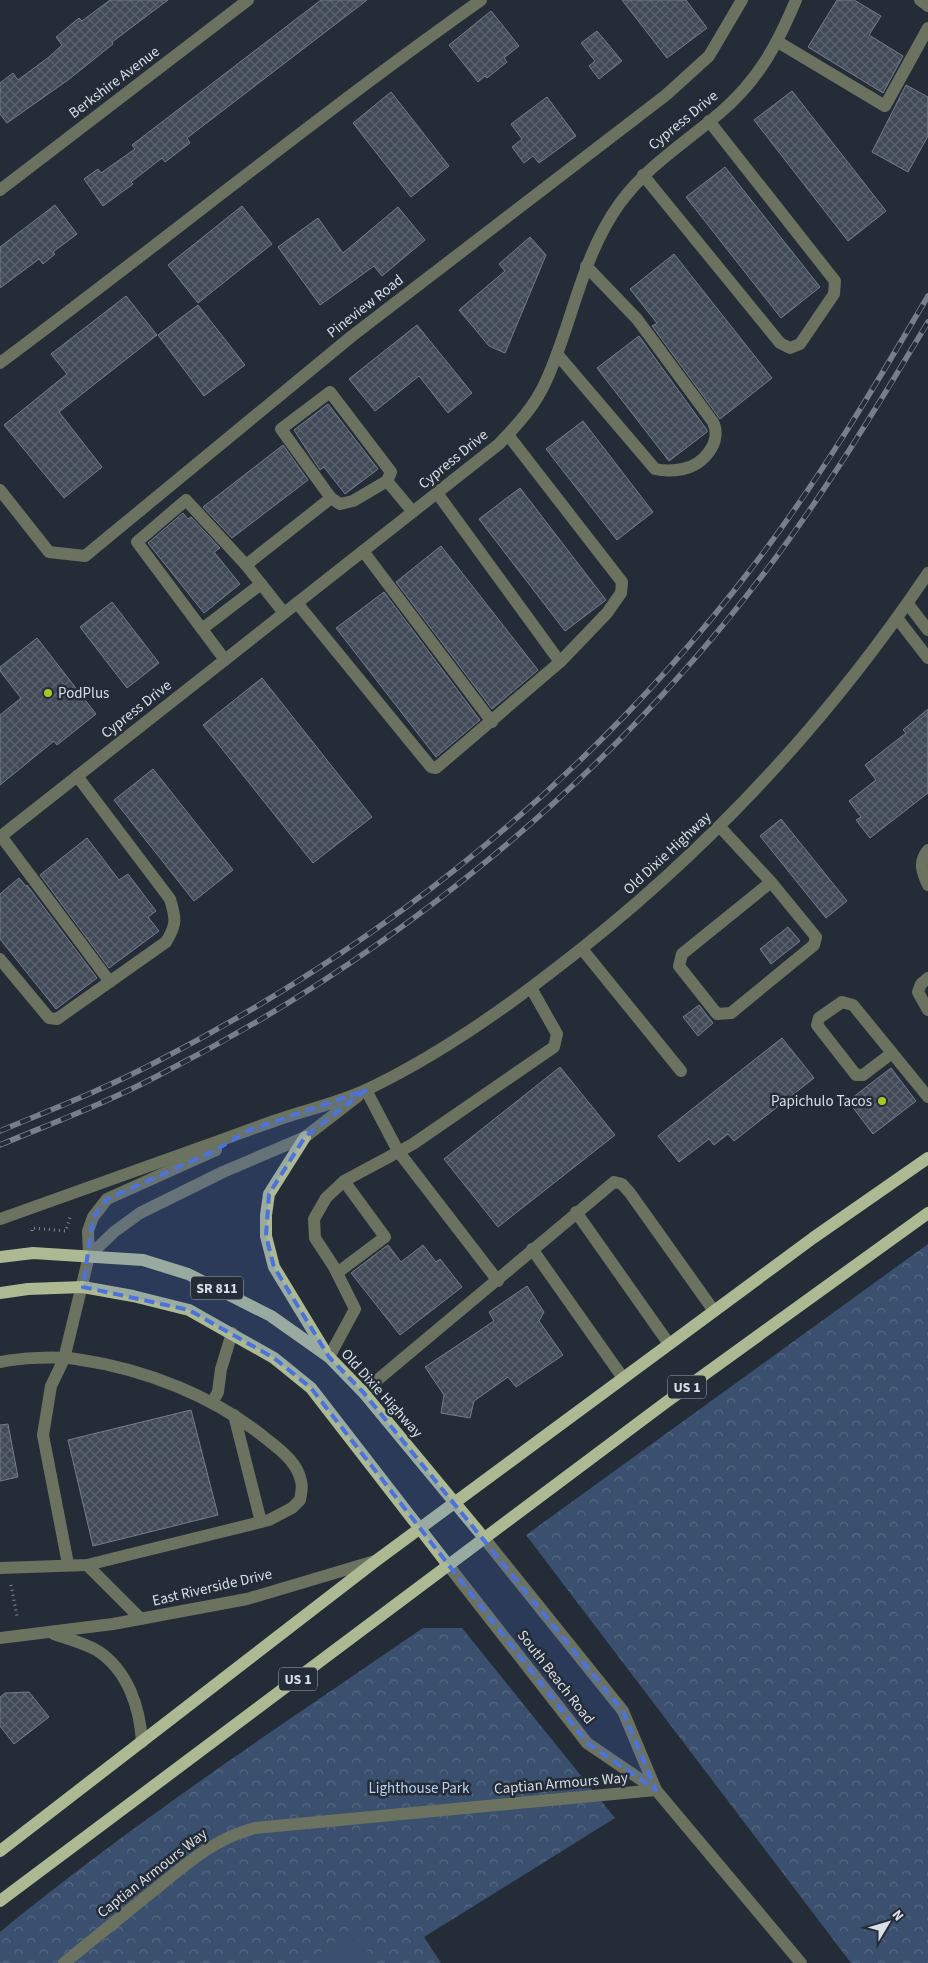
<svg xmlns="http://www.w3.org/2000/svg" width="928" height="1963" font-family="'Source Sans 3',sans-serif">
	<style>
		.forest { fill: url(#forest-crowns) }
		.pitch { fill: #3a506e }
		.building { fill: url(#building-cross-hatch); stroke: #737d8c }
		.lines { fill: none; stroke-linecap: round; stroke-linejoin: round }
		.path { stroke: #838a94; stroke-width: 3; stroke-dasharray: 1 4; stroke-linecap: butt }
		.minor { stroke: #6c7260; stroke-width: 12 }
		.major { stroke: #adb993; stroke-width: 12 }
		.rail-casing { stroke: #787f89; stroke-width: 5.5 }
		.rail { stroke: #232c37; stroke-width: 4; stroke-dasharray: 11; stroke-linecap: butt }
		.marked { fill: #4c72dc; fill-opacity: 0.2; stroke: #4c72dc; stroke-width: 4; stroke-dasharray: 10 6; stroke-linejoin: round }
		.poi-dot { fill: #a3c926; stroke: #232c37; stroke-width: 2 }
		.labels { text-anchor: middle; stroke-width: 5; stroke-linejoin: round; paint-order: stroke }
		.shield { fill: #232c37; stroke: #a3a9b2; stroke-width: 1 }
		.shield-label { font-size: 14px; font-weight: bold; fill: #dadfe7 }
		.street-label { font-size: 15px; fill: #dadfe7; stroke: #232c37 }
		.poi-label { font-size: 15px; fill: #dadfe7; stroke: #232c37; text-anchor: start }
		.park-label { font-size: 15px; fill: #bad3f7; stroke: #232c37 }
	</style>
	<defs>
		<pattern id="forest-crowns" width="20" height="18" patternUnits="userSpaceOnUse" patternTransform="scale(1.25)"><rect width="20" height="18" fill="#3a506e"/><path d="M2 6a3 3 0 1 1 6 0M12 15a3 3 0 1 1 6 0" fill="none" stroke="#566983"/></pattern>
		<pattern id="building-cross-hatch" width="8" height="8" patternUnits="userSpaceOnUse" patternTransform="scale(1.25)"><rect width="8" height="8" fill="#414a57"/><path d="M0 0l8 8M0 8l8-8" fill="none" stroke="#5c646f"/></pattern>
	</defs>
	<rect width="100%" height="100%" fill="#232c37"/>
	<!-- forest -->
	<g class="forest">
		<polygon points="928,1244 928,1963 851,1963 526,1535"/>
		<path d="M423 1628H462L615 1818 424 1937 441 1963H0V1932C134 1822 280 1726 423 1628Z"/>
	</g>
	<!-- pitch -->
	<polygon class="pitch" points="351,1929 377,1963 307,1963"/>
	<!-- building -->
	<g class="building">
		<polygon points="110,0 168,0 112,42 113,44 68,80 7,123 0,114 0,83 13,73 18,80 49,57 62,45 56,37 79,18 82,21"/>
		<polygon points="321,0 367,0 187,138 190,143 165,162 162,158 131,182 133,184 103,206 84,179 98,169 101,173 135,149 132,145"/>
		<polygon points="622,0 686,0 707,28 667,58"/>
		<polygon points="837,0 854,0 881,16 869,35 903,56 883,93 808,47"/>
		<polygon points="491,11 519,46 504,58 507,62 487,78 485,76 478,82 449,45"/>
		<polygon points="597,31 622,61 599,79 589,66 595,61 581,43"/>
		<polygon points="906,85 928,97 928,136 908,172 872,152"/>
		<polygon points="792,91 886,211 848,241 754,120"/>
		<polygon points="391,92 449,166 411,197 353,123"/>
		<polygon points="547,97 576,136 539,163 533,156 524,163 512,147 522,139 511,124"/>
		<polygon points="725,167 820,287 781,318 686,197"/>
		<polygon points="55,205 77,234 53,252 55,254 43,264 39,259 0,288 0,247"/>
		<polygon points="242,206 272,244 198,303 168,265"/>
		<polygon points="398,207 425,240 382,276 374,266 320,305 278,247 318,218 343,253"/>
		<polygon points="530,237 546,255 505,353 489,346 459,310 505,271 499,264"/>
		<polygon points="674,254 772,378 720,419 652,326 657,323 630,289"/>
		<polygon points="126,296 157,335 59,412 102,467 64,498 4,425 67,374 51,354"/>
		<polygon points="198,305 245,365 204,396 158,335"/>
		<polygon points="417,325 472,393 448,413 419,376 375,411 349,379"/>
		<polygon points="639,336 707,430 707,432 669,461 597,368"/>
		<polygon points="328,404 378,469 345,494 324,467 320,470 294,430"/>
		<polygon points="583,421 653,512 617,540 546,449"/>
		<polygon points="283,445 308,480 232,538 203,507"/>
		<polygon points="520,488 606,600 565,631 479,519"/>
		<polygon points="183,513 188,519 191,517 220,548 214,552 240,584 204,613 148,543"/>
		<polygon points="441,546 538,670 492,709 396,582"/>
		<polygon points="384,592 480,720 436,757 336,628"/>
		<polygon points="112,602 159,663 127,688 80,627"/>
		<polygon points="37,638 96,714 57,745 54,741 0,785 0,715 21,698 0,671 0,667"/>
		<polygon points="262,678 372,817 313,863 203,725"/>
		<polygon points="928,709 928,793 870,838 856,820 861,817 849,801 876,780 865,765 906,733 903,730"/>
		<polygon points="153,769 233,870 194,901 114,800"/>
		<polygon points="781,819 847,901 826,918 760,836"/>
		<polygon points="87,838 119,880 128,874 156,911 148,917 159,931 109,968 40,875"/>
		<polygon points="19,878 26,886 27,885 97,978 56,1009 0,939 0,894"/>
		<polygon points="788,927 800,941 771,964 760,949"/>
		<polygon points="699,1005 713,1023 698,1036 683,1017"/>
		<polygon points="782,1038 814,1078 734,1141 728,1134 714,1145 709,1139 679,1162 658,1136"/>
		<polygon points="560,1067 615,1135 498,1227 444,1159"/>
		<polygon points="891,1068 916,1101 873,1134 848,1101"/>
		<polygon points="388,1245 401,1262 423,1245 436,1262 440,1259 462,1287 400,1335 351,1273"/>
		<polygon points="527,1286 544,1312 539,1321 563,1355 516,1387 508,1377 474,1401 470,1418 441,1413 444,1395 425,1367 494,1321 489,1312"/>
		<polygon points="191,1410 218,1515 93,1546 68,1440"/>
		<polygon points="8,1424 18,1477 0,1481 0,1425"/>
		<polygon points="29,1692 49,1717 14,1744 0,1726 0,1697 5,1693"/>
	</g>
	<g class="lines">
		<!-- path -->
		<g class="path">
			<polyline points="32,1231 32,1228 66,1231 70,1217 73,1218"/>
			<polyline points="11,1585 17,1616"/>
		</g>
		<!-- minor -->
		<g class="minor">
			<polyline points="920,0 928,6"/>
			<polyline points="778,42 885,106 928,28"/>
			<polyline points="643,175 780,343 790,348 800,344 834,294 835,281 709,121"/>
			<polyline points="0,190 248,0"/>
			<path d="M557 354 655 469C664 471 673 471 683 469 703 465 723 442 713 422L637 319 586 266"/>
			<path d="M0 363C161 243 317 116 481 0"/>
			<polyline points="0,490 49,552 85,556 352,336 666,95 709,56 742,0"/>
			<polyline points="437,493 560,662"/>
			<polyline points="331,498 340,504 353,501 387,481"/>
			<polyline points="363,551 492,722"/>
			<polyline points="297,603 431,767 436,768 560,662 607,613 621,593 622,582 508,435"/>
			<polyline points="908,604 928,630"/>
			<polyline points="284,613 246,565 331,498 281,429 330,392 391,472 387,481 413,512"/>
			<polyline points="897,618 928,658"/>
			<polyline points="202,629 261,584"/>
			<polyline points="225,660 137,542 186,500 246,565"/>
			<polyline points="720,827 771,882 816,937 814,945 731,1013 717,1014 679,966 682,954 771,882"/>
			<polyline points="1,836 110,982"/>
			<path d="M0 837 499 444C517 425 535 406 546 381 573 322 581 257 620 203 648 165 686 142 721 112 759 79 777 45 796 0"/>
			<path d="M928 850C918 862 922 872 928 885"/>
			<polyline points="582,949 681,1071"/>
			<path d="M0 959 49 1018 57 1019 166 942C177 924 176 919 170 899L77 776"/>
			<polyline points="928,978 921,984 918,992 928,1010"/>
			<polyline points="892,1053 863,1075 856,1075 817,1025 819,1018 842,1002 853,1005 928,1097"/>
			<polyline points="366,1090 398,1151 498,1281"/>
			<polyline points="576,1212 669,1344"/>
			<path d="M0 1219C92 1186 183 1154 274 1121 305 1110 339 1103 368 1089 435 1057 496 1015 554 970 701 858 825 726 928 573"/>
			<polyline points="532,1249 623,1378"/>
			<polyline points="89,1256 88,1231 93,1217 107,1199 216,1150"/>
			<polyline points="337,1273 385,1237 344,1181"/>
			<polyline points="329,1357 355,1309 334,1267 315,1238 314,1219 326,1198 344,1181 413,1144 554,1047 557,1034 531,988"/>
			<path d="M0 1362C21 1358 54 1356 76 1359 145 1369 215 1396 269 1441 282 1451 298 1464 301 1481 303 1487 301 1494 300 1500L292 1508 269 1520 87 1565 0 1568"/>
			<polyline points="363,1392 614,1182 622,1184 630,1193 714,1311"/>
			<polyline points="213,1401 218,1392 221,1369 232,1333"/>
			<polyline points="234,1415 261,1522"/>
			<polyline points="484,1538 623,1711 656,1790"/>
			<polyline points="68,1564 43,1435 51,1386 64,1359 89,1256 114,1232 140,1213 223,1172 305,1137 358,1096"/>
			<polyline points="87,1565 141,1619"/>
			<polyline points="448,1565 587,1743 656,1790 801,1963"/>
			<path d="M54 1634C68 1639 85 1643 98 1651 128 1671 140 1708 142 1742"/>
			<polyline points="0,1638 113,1624 247,1599 375,1561"/>
			<path d="M64 1963C92 1940 120 1918 148 1895 181 1869 213 1838 255 1828L656 1790"/>
		</g>
		<!-- major -->
		<g class="major">
			<polyline points="305,1137 269,1194 266,1215 266,1236 274,1267 325,1351"/>
			<polyline points="0,1257 33,1253 143,1260 188,1274 271,1316 329,1357 363,1392 484,1538"/>
			<polyline points="0,1293 28,1289 83,1287 133,1296 189,1310 274,1358 311,1388 448,1565"/>
			<polyline points="0,1851 377,1560 813,1238 928,1158"/>
			<polyline points="0,1901 665,1403 928,1213"/>
		</g>
		<defs>
			<g id="rail">
				<path d="M0 1131C53 1109 107 1088 158 1061 391 941 595 774 754 565 819 480 874 388 928 296"/>
				<path d="M0 1145C55 1122 111 1101 163 1073 397 954 606 782 765 572 825 493 877 407 928 322"/>
			</g>
		</defs>
		<!-- rail casing -->
		<use href="#rail" class="rail-casing"/>
		<!-- rail -->
		<use href="#rail" class="rail"/>
	</g>
	<!-- marked area -->
	<path class="marked" d="M366 1090 305 1137 269 1194 266 1236 274 1267 329 1357 363 1392 623 1711 656 1790 587 1743 311 1388 274 1358 189 1310 83 1287 93 1217 107 1199 216 1150 247 1131Z"/>
	<!-- markers -->
	<g class="poi-dot">
		<circle cx="48" cy="693" r="5"/>
		<circle cx="882" cy="1101" r="5"/>
	</g>
	<g class="labels">
		<!-- shield labels -->
		<g class="shield">
			<rect x="191" y="1276.5" width="52" height="23" rx="4"/>
			<rect x="668" y="1375.5" width="38" height="23" rx="4"/>
			<rect x="279" y="1667.5" width="38" height="23" rx="4"/>
		</g>
		<g class="shield-label">
			<text x="217" y="1293">SR 811</text>
			<text x="687" y="1392">US 1</text>
			<text x="298" y="1684">US 1</text>
		</g>
		<!-- street labels -->
		<g class="street-label">
			<text transform="translate(114 82) rotate(-37)" y="5">Berkshire Avenue</text>
			<text transform="translate(683 120) rotate(-39)" y="5">Cypress Drive</text>
			<text transform="translate(365 306) rotate(-38)" y="5">Pineview Road</text>
			<text transform="translate(453 459) rotate(-39)" y="5">Cypress Drive</text>
			<text transform="translate(136 709) rotate(-38)" y="5">Cypress Drive</text>
			<text transform="translate(667 853) rotate(-43)" y="5">Old Dixie Highway</text>
			<text transform="translate(382 1393) rotate(48)" y="5">Old Dixie Highway</text>
			<text transform="translate(212 1587) rotate(-13)" y="5">East Riverside Drive</text>
			<text transform="translate(556 1677) rotate(52)" y="5">South Beach Road</text>
			<text transform="translate(561 1783) rotate(-5)" y="5">Captian Armours Way</text>
			<text transform="translate(152 1873) rotate(-38)" y="5">Captian Armours Way</text>
		</g>
		<!-- poi labels -->
		<g class="poi-label">
			<text x="58" y="698">PodPlus</text>
			<text x="872" y="1106" text-anchor="end">Papichulo Tacos</text>
		</g>
		<!-- park labels -->
		<g class="park-label">
			<text x="419" y="1793">Lighthouse Park</text>
		</g>
	</g>
	<!-- north arrow -->
	<g transform="translate(888 1923) rotate(52)" stroke="#232c37" stroke-width="4" paint-order="stroke">
	<path d="M0-4L9 19L0 12L-9 19Z" fill="#dadfe7"/>
	<text y="-8" font-size="14" font-weight="bold" text-anchor="middle" fill="#dadfe7">N</text>
	</g>
</svg>
